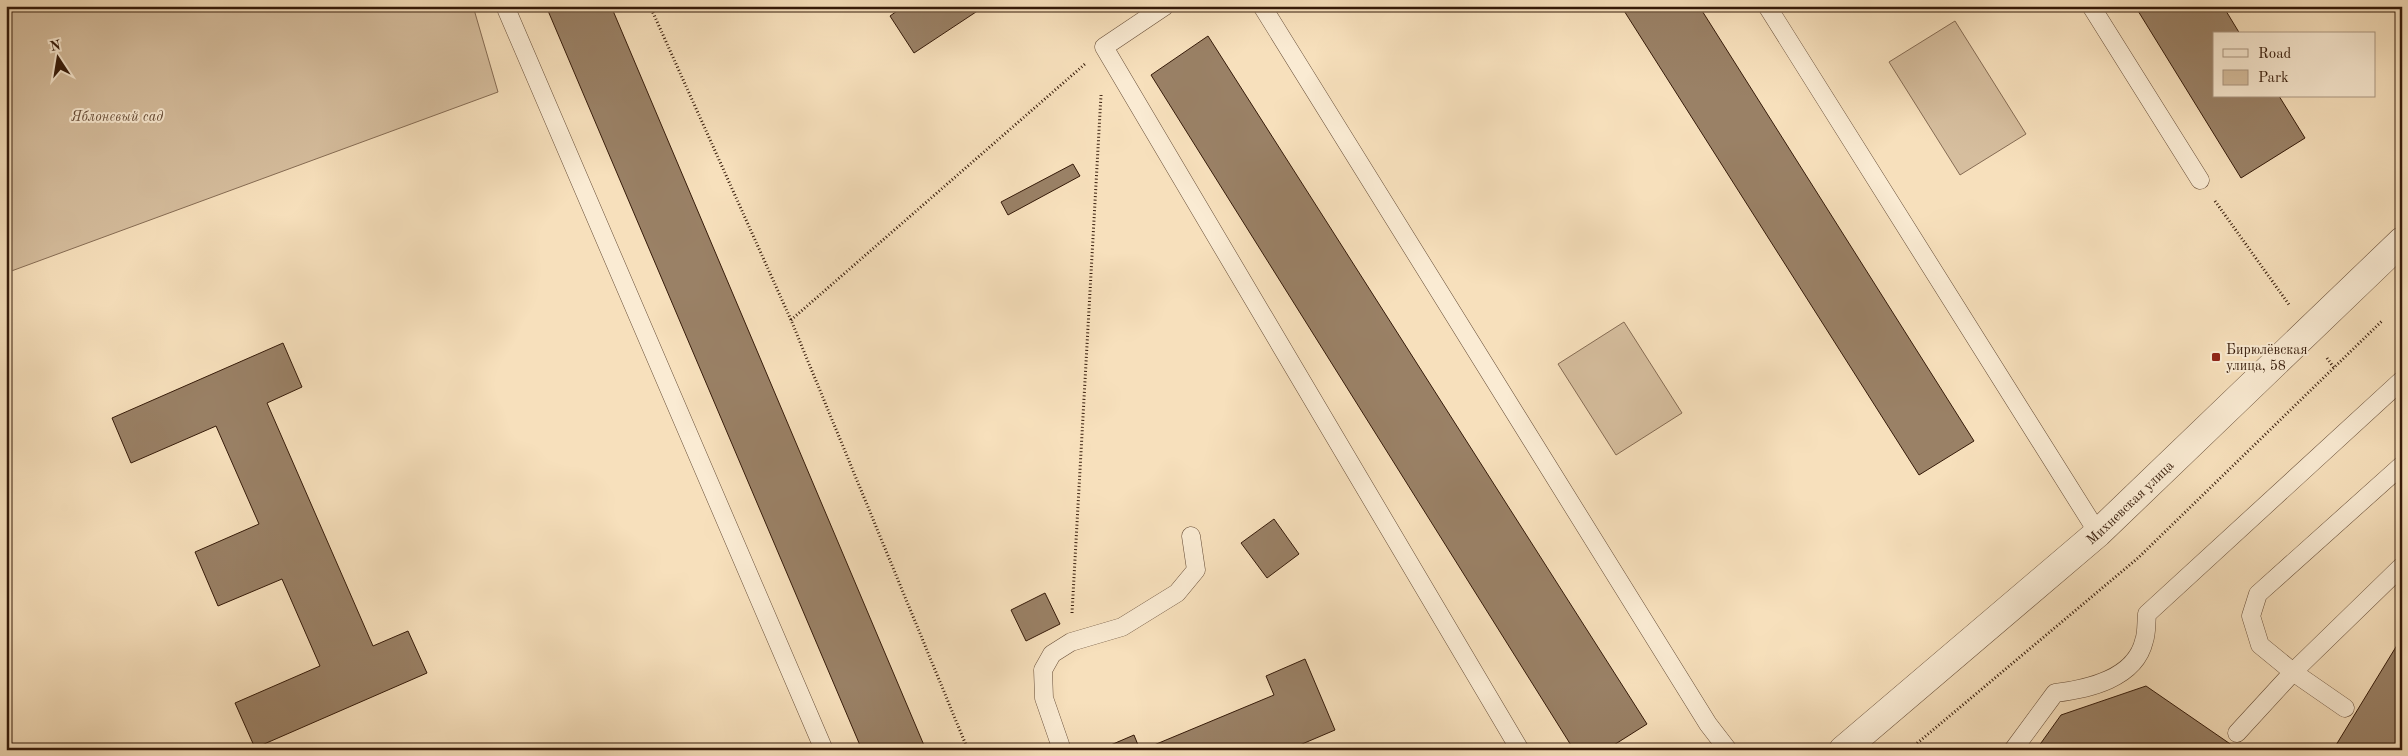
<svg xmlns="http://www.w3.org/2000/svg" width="2408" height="756" font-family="'Old Standard TT',serif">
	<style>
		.green { fill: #d6be9e; stroke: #866c54 }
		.building { fill: #9a8166; stroke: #351a09 }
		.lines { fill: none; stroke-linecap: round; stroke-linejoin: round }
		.lane-casing { stroke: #664c36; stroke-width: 19 }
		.street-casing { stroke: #664c36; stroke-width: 29 }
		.path { stroke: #351a09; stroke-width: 3; stroke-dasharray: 1 2.5; stroke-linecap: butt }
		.lane { stroke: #faebd3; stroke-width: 18 }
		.street { stroke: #faebd3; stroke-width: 28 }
		.poi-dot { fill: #8f2418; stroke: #faebd3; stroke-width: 2 }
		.labels { text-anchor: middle; stroke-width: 4; stroke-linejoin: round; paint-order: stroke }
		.park-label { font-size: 14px; font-style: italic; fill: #654b36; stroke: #faebd3 }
		.poi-label { font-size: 14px; fill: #351a09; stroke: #faebd3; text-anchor: start }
		.street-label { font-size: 14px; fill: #351a09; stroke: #faebd3 }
	</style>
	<rect width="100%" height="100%" fill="#f7e0bc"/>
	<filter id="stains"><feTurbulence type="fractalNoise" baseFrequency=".004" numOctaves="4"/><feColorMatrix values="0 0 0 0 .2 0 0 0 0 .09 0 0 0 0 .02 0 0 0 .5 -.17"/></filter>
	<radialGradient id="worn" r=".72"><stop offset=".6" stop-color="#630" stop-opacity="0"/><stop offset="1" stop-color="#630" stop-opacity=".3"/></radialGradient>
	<!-- green -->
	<g class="green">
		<polygon points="6,6 473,6 498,92 6,273"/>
		<polygon points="1955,21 2026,134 1960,175 1889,62"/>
		<polygon points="1624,322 1682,413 1616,455 1558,364"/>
	</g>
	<!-- building -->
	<g class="building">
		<polygon points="546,6 611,6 926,750 862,750"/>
		<polygon points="904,6 985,6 914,53 890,16"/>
		<polygon points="1621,6 1699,6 1974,441 1919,475"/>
		<polygon points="2135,6 2223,6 2240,34 2214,34 2214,96 2279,96 2305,138 2241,178"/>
		<polygon points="1208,36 1647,724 1606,750 1574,750 1151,75"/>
		<polygon points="1073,164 1080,176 1008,215 1001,202"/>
		<polygon points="283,343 302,387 267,403 373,646 408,631 427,673 255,748 235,703 320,666 282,579 218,606 195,552 259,524 216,426 131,463 112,418"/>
		<polygon points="1274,519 1299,554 1267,578 1241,543"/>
		<polygon points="1045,593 1060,624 1026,641 1011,610"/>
		<polygon points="2402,637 2402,750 2333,750"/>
		<polygon points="1305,659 1335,730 1288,750 1142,750 1274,695 1266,676"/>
		<polygon points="2146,686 2239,750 2036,750 2061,715"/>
		<polygon points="1134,735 1140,750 1099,750"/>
	</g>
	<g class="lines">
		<defs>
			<g id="lane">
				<polyline points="505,6 824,750"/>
				<polyline points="1165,6 1104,47 1520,750"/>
				<polyline points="1262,6 1708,724 1728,750"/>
				<polyline points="1767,6 2098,533"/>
				<polyline points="2091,6 2200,180"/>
				<polyline points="2345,708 2293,672 2260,645 2251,616 2258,594 2402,465"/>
				<polyline points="2237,733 2293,672 2402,566"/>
				<polyline points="1062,750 1044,698 1043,670 1052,654 1071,642 1122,627 1177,593 1196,570 1191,536"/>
				<path d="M2013 750 2055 693C2088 689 2135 679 2144 641 2147 633 2146 623 2147 614L2402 380"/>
			</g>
			<g id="street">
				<path id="s1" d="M1843 750 2098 533 2402 241"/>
			</g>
		</defs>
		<!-- lane casing -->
		<use href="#lane" class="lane-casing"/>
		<!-- street casing -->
		<use href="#street" class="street-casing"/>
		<!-- path -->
		<g class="path">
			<polyline points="650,6 791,320 968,750"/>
			<polyline points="2215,201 2290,306"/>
			<polyline points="791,320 1085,64"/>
			<polyline points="2327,358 2334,368"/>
			<polyline points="1072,613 1101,95"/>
			<polyline points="1909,750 2138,558 2383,320"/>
		</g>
		<!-- lane -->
		<use href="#lane" class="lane"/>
		<!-- street -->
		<use href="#street" class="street"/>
	</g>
	<!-- markers -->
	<rect class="poi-dot" x="2211" y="352" width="10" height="10" rx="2.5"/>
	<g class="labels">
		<!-- park labels -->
		<g class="park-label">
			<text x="117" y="121">Яблоневый сад</text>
		</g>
		<!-- poi labels -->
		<g class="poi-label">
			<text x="2226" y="354">Бирюлёвская<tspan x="2226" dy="16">улица, 58</tspan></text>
		</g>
		<!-- street labels -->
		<g class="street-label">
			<text dy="5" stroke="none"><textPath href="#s1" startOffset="379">Михневская улица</textPath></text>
		</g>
	</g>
	<!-- margin -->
	<rect width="2408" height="756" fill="none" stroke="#f7e0bc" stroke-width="25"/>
	<rect x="8" y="8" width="2393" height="741" fill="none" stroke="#351a09" stroke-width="2.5"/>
	<rect x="12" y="12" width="2383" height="731" fill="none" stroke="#351a09"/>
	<!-- legend -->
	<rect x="2213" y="32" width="162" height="65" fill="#faebd3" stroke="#ab9782"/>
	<rect x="2223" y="49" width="25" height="8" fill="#faebd3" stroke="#ab9782"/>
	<text x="2258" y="58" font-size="15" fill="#351a09">Road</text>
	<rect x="2223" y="70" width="25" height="15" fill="#d6be9e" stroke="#ab9782"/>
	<text x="2258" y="82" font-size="15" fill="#351a09">Park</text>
	<!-- north arrow -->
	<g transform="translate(58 58) rotate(348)" stroke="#faebd3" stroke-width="4" paint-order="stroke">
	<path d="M0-4L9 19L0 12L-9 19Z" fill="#351a09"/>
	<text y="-8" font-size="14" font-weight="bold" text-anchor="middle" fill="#351a09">N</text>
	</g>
	<rect width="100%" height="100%" filter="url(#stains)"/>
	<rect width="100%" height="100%" fill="url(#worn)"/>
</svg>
